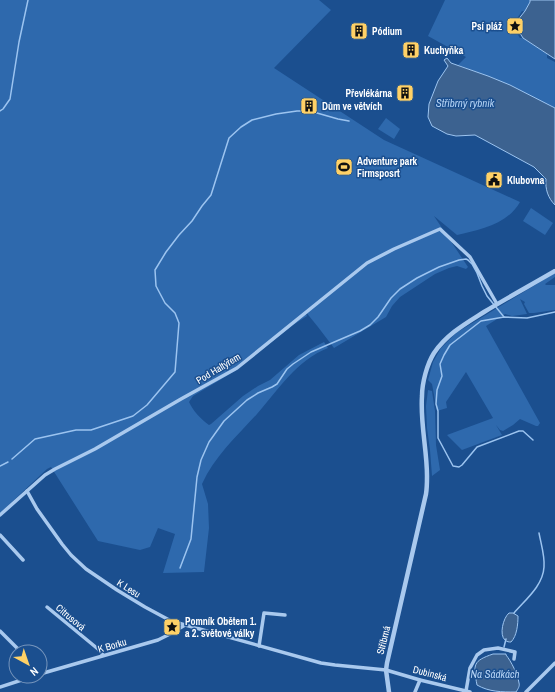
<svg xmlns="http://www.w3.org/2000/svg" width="555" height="692" font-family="'Archivo Narrow',sans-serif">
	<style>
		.green { fill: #2e69ad }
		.water { fill: #3c6290; stroke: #9cc4f0 }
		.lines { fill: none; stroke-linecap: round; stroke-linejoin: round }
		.stream { stroke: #9cc4f0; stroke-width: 1.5 }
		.minor { stroke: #a9c9ee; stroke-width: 3.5 }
		.tertiary { stroke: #a9c9ee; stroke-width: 4.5 }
		.labels { text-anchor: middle; stroke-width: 3; stroke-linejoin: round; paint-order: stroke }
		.poi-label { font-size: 10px; font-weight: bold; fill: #fff; stroke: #1b4f8f; text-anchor: start }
		.street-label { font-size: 10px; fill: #fff; stroke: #1b4f8f }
		.water-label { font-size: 11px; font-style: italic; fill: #b5d3f5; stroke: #1b4f8f }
	</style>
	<rect width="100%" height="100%" fill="#1b4f8f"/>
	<!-- green -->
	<g class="green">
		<path d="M0 0H319L331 10 274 68 384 140 520 202C508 224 479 230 457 235L434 216 468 267 466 269 457 266 449 268 435 274 400 297 392 306 386 317 334 348 318 327 305 311 307 316 293 325 235 371 193 396 189 402C193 411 201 419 209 425L211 424 243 396 258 386 270 380 299 355 324 342 328 348C297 360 278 390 257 414 237 436 214 457 202 484L208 504 209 528 204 572 163 573 175 534 158 528 150 547 140 550 98 541 51 467 47 469 0 513Z"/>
		<path d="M445 0H530V3L525 12 522 11C513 25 511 24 520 38H523L547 54V58L555 62V109L488 76 458 65 466 57 428 36Z"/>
		<polygon points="386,118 400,129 394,139 378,129"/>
		<polygon points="531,208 553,223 545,235 523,221"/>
		<polygon points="555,273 555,277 545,284 546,285 555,285 555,310 534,313 529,313 524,304 525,302 520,299 527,314 512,316 505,314 486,326 540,423 538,426 536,426 520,419 513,425 503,431 500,430 496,425 502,435 462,450 447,435 493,418 466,372 446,402 447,408 437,411 432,384 428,380 433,362 441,348 456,333"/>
		<polygon points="428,390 432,391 435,411 436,445 440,470 432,476 430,450 427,428 426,406"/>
	</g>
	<!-- water -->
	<g class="water">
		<polygon points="530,0 555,0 555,59 523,38 516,27 516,24 517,21 525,11 530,2"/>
		<path d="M447 58 451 63 488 76 510 85 555 108V205C548 198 545 189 546 179L534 167 475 135 456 136 447 134 432 126 428 117 429 104 438 81 448 66 444 60Z"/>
		<path d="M509 613H513L518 616C518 624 517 636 511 642 509 642 507 642 505 640 499 635 503 618 509 613Z"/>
		<path d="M493 654H506V655C511 661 518 675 519 683 520 686 518 689 516 692 502 692 489 692 477 685 473 664 473 661 493 654Z"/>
	</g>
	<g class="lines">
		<!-- stream -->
		<g class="stream">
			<polyline points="0,111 3,109 10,99 19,42 28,0"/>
			<polyline points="533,440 523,431 519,431 477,447 462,465 459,467 453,466 438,438 438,411 436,404 437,390 442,376 440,364 444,355 450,345 481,321 504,317 527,318 555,312"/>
			<polyline points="12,459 35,439 76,430 91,430 133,416 147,405 175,372 179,323 175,313 165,303 156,286 155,270 166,252 179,235 192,221 202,206 211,195 229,138 241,127 252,120 276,114 297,111 310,111 338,119 349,121"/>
			<polyline points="0,466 8,462"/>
			<polyline points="180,568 191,539 197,477 201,460 209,442 224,421 247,400 258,393 272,387 277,384 287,369 293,364 311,352 360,331 370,325 378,317 391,298 400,289 417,278 439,267 459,260 466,259 468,260 472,264 477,273 482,286 487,296 504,317"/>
			<path d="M514 613C525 600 543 586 544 567 545 556 541 544 539 533"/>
			<polyline points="504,647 506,639"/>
		</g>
		<!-- minor -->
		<g class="minor">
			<polyline points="27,491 37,509 62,544 71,555 86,569 117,590 145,607 171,621 321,663 335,665 386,670 420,680 470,692"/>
			<polyline points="0,515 45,475 55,469 95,449 181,399 237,368 367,263 394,249 440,229 470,257 497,304"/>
			<polyline points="0,535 23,560"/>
			<polyline points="47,607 98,649 103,655"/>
			<polyline points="0,631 21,652"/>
			<polyline points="259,646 264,613 285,615"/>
			<polyline points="40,674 158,640 170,634 185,625"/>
			<polyline points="0,687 34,676"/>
			<polyline points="466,691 470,668 477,655 484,650 498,648 515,652 514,659"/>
			<polyline points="415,692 420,680"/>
			<polyline points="526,692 555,663"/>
		</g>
		<!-- tertiary -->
		<path class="tertiary" d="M389 692 386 670 387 663 426 494C427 488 427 482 427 476 427 449 420 423 422 396 422 383 427 364 434 353 447 334 465 324 484 312 507 298 531 285 555 271"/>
	</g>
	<!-- icons -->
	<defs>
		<symbol id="sight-square" viewBox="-11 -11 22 22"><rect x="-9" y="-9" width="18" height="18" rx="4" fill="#ffd166" stroke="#1b4f8f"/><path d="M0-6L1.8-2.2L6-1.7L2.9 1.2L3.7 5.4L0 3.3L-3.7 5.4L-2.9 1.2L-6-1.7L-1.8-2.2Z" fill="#111"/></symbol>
		<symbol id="building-square" viewBox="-11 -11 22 22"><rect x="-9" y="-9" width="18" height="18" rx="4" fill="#ffd166" stroke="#1b4f8f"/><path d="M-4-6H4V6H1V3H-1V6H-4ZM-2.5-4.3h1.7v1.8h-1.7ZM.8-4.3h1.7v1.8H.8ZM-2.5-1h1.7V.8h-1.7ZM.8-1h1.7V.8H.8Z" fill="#111"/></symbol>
		<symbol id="stadium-square" viewBox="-11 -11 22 22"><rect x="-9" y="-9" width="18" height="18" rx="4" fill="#ffd166" stroke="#1b4f8f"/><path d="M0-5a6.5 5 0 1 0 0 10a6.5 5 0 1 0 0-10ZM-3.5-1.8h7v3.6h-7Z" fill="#111"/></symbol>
		<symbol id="civic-square" viewBox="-11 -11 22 22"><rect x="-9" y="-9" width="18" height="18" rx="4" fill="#ffd166" stroke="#1b4f8f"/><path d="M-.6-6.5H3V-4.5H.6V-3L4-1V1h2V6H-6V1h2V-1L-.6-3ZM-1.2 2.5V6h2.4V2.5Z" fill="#111"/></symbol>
	</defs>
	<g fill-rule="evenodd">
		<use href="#sight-square" x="505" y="16" width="20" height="20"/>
		<use href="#building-square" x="349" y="21" width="20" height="20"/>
		<use href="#building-square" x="401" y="40" width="20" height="20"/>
		<use href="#building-square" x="395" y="83" width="20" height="20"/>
		<use href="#building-square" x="299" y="96" width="20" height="20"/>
		<use href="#stadium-square" x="334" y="157" width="20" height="20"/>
		<use href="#civic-square" x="484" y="170" width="20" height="20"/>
		<use href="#sight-square" x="162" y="617" width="20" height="20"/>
	</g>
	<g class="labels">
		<!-- poi labels -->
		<g class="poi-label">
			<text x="502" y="30" text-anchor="end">Psí pláž</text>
			<text x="372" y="35">Pódium</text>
			<text x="424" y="54">Kuchyňka</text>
			<text x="392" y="97" text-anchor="end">Převlékárna</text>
			<text x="322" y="110">Dům ve větvích</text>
			<text x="357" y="165">Adventure park<tspan x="357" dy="12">Firmsposrt</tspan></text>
			<text x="507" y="184">Klubovna</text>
			<text x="185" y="625">Pomník Obětem 1.<tspan x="185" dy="12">a 2. světové války</tspan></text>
		</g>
		<!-- street labels -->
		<g class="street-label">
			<text transform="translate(218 368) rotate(-31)" y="4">Pod Haltýřem</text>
			<text transform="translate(129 588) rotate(32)" y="4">K Lesu</text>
			<text transform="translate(71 617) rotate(40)" y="4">Citrusová</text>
			<text transform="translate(383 640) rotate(-76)" y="4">Stříbrná</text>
			<text transform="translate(112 645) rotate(-16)" y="4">K Borku</text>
			<text transform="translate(430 673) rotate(15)" y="4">Dubinská</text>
		</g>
		<!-- water labels -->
		<g class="water-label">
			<text x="465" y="107">Stříbrný rybník</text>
			<text x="495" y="678">Na Sádkách</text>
		</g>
	</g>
	<!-- north arrow -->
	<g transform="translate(28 664) rotate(140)"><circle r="19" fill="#1b4f8f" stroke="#7695bc"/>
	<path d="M0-3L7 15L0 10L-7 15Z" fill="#ffd166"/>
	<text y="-6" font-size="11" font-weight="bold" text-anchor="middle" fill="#ffffff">N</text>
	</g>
</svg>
